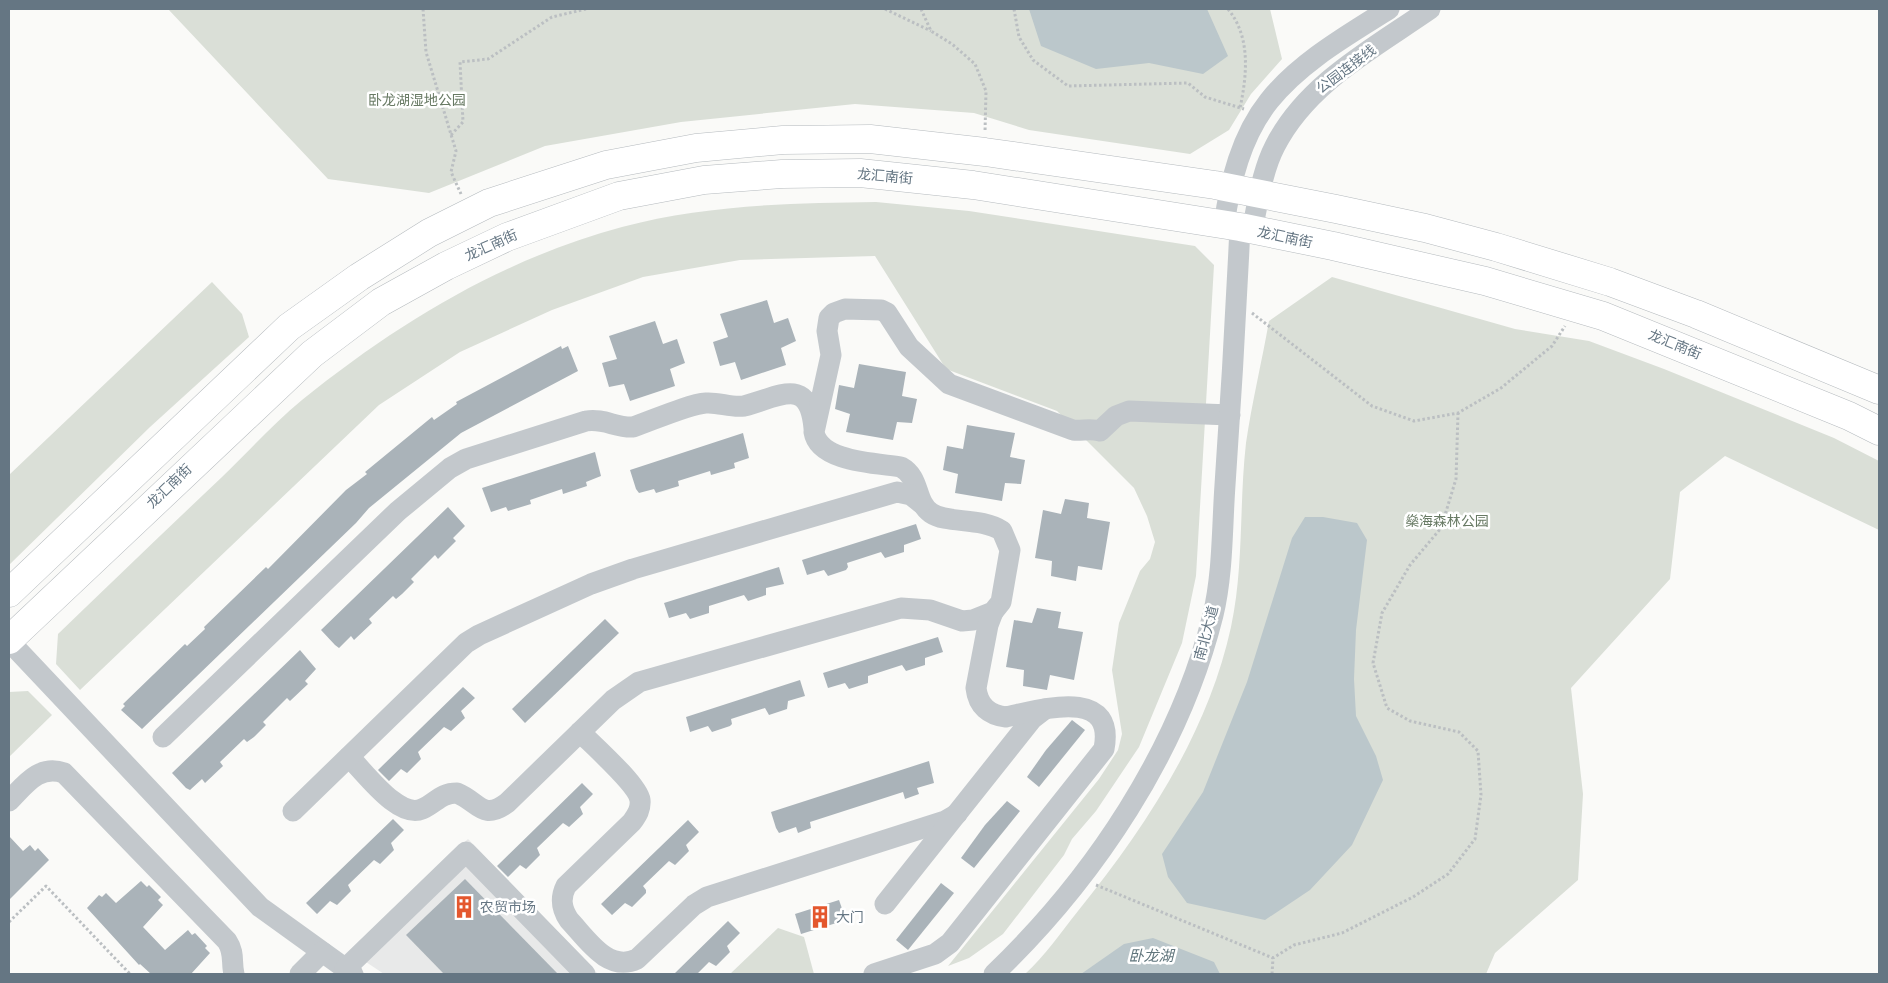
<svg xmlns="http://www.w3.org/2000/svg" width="1888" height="983" font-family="Roboto,'Noto Sans SC',sans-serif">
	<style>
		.built { fill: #e8e9e9 }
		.green { fill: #dadfd7 }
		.water { fill: #bbc7cb }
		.building { fill: #aab3b9 }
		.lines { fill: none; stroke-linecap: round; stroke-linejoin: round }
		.major-casing { stroke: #b5babe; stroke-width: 29 }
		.path { stroke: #bbbfc2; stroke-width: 3; stroke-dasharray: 2.5 2.5; stroke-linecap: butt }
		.minor { stroke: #c3c8cc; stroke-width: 21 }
		.major { stroke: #fff; stroke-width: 28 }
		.labels { text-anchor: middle; stroke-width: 5; stroke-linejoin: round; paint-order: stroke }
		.street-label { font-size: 14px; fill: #657683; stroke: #fff }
		.park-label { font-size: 14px; fill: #687a64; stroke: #fff }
		.poi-label { font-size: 14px; fill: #657683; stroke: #fff; text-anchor: start }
		.water-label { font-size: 15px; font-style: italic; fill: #60757c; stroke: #fff }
	</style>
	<rect width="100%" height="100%" fill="#fafaf8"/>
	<!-- built -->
	<polygon class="built" points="468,839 598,974 384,974 351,952"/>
	<!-- green -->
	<g class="green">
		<polygon points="168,9 1270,9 1282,59 1251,94 1229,130 1190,154 1029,130 974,113 855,104 681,122 545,146 429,193 328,179"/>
		<path d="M876 202 969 211 1195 246 1214 265 1196 576 1182 643 1139 747 1096 811 1072 839 1064 855 1003 934 969 958 948 966 1099 779 1118 750 1122 734 1112 670 1119 623 1140 571 1150 559 1155 542 1147 516 1134 488 1057 411 946 369 875 256 740 260 643 277 552 310 460 352 379 405 80 690 56 664 58 634C113 581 167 529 222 477 248 452 274 423 302 400 399 322 501 260 622 227 705 205 791 203 876 202Z"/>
		<path d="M1332 277 1515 329 1589 341 1664 369 1834 438 1879 461V530L1725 456 1680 492 1670 579 1571 688 1583 794 1578 880 1495 953 1486 974H1025C1045 956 1061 932 1078 911 1145 828 1208 733 1231 627 1244 567 1239 504 1246 443 1252 402 1262 361 1269 321Z"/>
		<polygon points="212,282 242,314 249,337 150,427 9,565 9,475"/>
		<polygon points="28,691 52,715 9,757 9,692"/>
		<polygon points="778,928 804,937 814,974 730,974"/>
	</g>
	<!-- water -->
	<g class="water">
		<polygon points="1029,9 1207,9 1228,56 1203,74 1149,63 1096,69 1041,46"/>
		<polygon points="1305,517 1323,517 1357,523 1367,540 1356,630 1354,679 1356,716 1376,756 1383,780 1352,845 1310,890 1265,920 1187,903 1168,877 1162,854 1203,792 1247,682 1292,538"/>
		<polygon points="1153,938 1214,962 1220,974 1081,974 1124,944"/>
	</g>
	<!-- building -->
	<g class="building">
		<polygon points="767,300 774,323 788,318 796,341 781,348 786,365 741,380 735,362 720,366 713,342 728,337 720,314"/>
		<polygon points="655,321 663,344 677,339 685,363 670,369 675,386 630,401 624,384 609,387 602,363 617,359 609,336"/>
		<polygon points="561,346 562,349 568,346 578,371 461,433 369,508 356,523 142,729 121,710 125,706 123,704 185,644 187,646 205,629 204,627 266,567 268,569 346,490 367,474 365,472 432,417 434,420 457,404 456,402"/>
		<polygon points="859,364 906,372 902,396 917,399 912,423 897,422 893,440 846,432 850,414 835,409 839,385 854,388"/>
		<polygon points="967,425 1015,433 1010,457 1025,460 1021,484 1005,483 1002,501 955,493 958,474 943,470 947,446 963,449"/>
		<polygon points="743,433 749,458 734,463 735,468 711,475 710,471 678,481 679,486 656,493 654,489 639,493 636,489 630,470"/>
		<polygon points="595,452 601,476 586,482 587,486 563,494 562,489 530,500 531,504 508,511 506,507 491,512 482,488"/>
		<polygon points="1065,499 1089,503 1087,518 1110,522 1102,570 1078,566 1076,581 1051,576 1052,561 1035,558 1043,510 1061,514"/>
		<polygon points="448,507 465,526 453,538 456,541 438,559 435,555 411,579 414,582 402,594 396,599 393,596 369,619 372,623 354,640 351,636 339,648 335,645 321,630"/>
		<polygon points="916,524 921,539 904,545 904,552 885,558 881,552 847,563 848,567 846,570 828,576 824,570 807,575 802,560"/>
		<polygon points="779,567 784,584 766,588 766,595 748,601 744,595 709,606 709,613 690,619 686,613 669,618 664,603"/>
		<polygon points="1037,608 1061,612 1058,628 1083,632 1074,680 1050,675 1047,690 1023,686 1024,670 1006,667 1014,620 1032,623"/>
		<polygon points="605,619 619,633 525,723 512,709"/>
		<polygon points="938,637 943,652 925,658 925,665 906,671 902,665 868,676 868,683 849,689 845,683 828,688 823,673"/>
		<polygon points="300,650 316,669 305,681 308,684 290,701 287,698 263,722 266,725 254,737 247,742 244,739 220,762 223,766 205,783 202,779 190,790 186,788 172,773"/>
		<polygon points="800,680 805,696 788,701 787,709 769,715 765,708 731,719 732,724 730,726 712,732 708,726 690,732 686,717"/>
		<polygon points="463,687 475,698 461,711 465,718 451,731 444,727 418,752 421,759 407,773 401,769 389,781 378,770"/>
		<polygon points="1072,720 1085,730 1039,787 1027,777 1046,750"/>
		<polygon points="929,761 934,783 917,788 919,794 905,799 903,792 810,822 811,828 798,833 796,827 779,833 776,828 771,812"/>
		<polygon points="582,783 593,794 580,807 583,814 569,827 563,823 537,848 540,855 526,869 520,865 508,877 497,866"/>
		<polygon points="1007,801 1020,811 974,868 961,858 985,825"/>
		<polygon points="393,819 404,830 391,843 394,850 380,864 374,860 348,885 351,891 337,905 330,901 317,914 306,903"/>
		<polygon points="688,820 699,832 686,845 689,851 675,865 669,861 643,886 646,890 646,893 632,907 625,903 612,915 601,904"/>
		<polygon points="9,836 23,851 30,845 35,851 38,848 49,860 9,900"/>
		<polygon points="465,879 558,974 444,974 406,935"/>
		<polygon points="141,881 147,887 149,885 161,897 158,900 163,905 143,927 165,950 188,930 192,935 195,933 207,946 205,948 210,953 191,974 151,974 140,964 139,965 87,908 99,895 102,897 106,893 116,903"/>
		<polygon points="941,883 954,893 908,950 896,940"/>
		<polygon points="839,900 846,920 801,934 795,914"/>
		<polygon points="728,921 740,933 727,946 730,952 716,966 709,962 697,974 674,974"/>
	</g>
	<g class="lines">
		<defs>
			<g id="major">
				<polyline points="9,593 289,327 359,277 429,233 489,203 606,165 696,148 783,140 870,139 985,152 1215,185 1336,209 1425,228 1496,247 1610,282 1696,314 1879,390"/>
				<polyline points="9,640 312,354 381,302 446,266 507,237 619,196 704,180 782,174 860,173 973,185 1240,227 1333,246 1485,281 1603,316 1849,416 1879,431"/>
			</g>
		</defs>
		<!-- major casing -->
		<use href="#major" class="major-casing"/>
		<!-- path -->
		<g class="path">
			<polyline points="423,9 426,52 456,151 451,172 461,194"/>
			<polyline points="885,9 931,31"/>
			<polyline points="921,9 931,31 952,44 975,64 986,91 985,132"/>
			<polyline points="1014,9 1019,37 1033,60 1068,86 1188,83 1205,97 1244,109"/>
			<path d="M1228 9C1251 37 1247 75 1240 108"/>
			<polyline points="451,135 463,122 460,62 488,59 552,17 586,9"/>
			<polyline points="1252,313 1372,406 1414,421 1458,413 1501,388 1552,346 1565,326"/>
			<polyline points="1096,885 1273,958"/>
			<polyline points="9,922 46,886 130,974"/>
			<polyline points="1272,974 1273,958 1294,945 1342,933 1413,897 1448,874 1475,839 1481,795 1478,751 1459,732 1410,721 1387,708 1373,663 1382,613 1410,565 1441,528 1456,479 1458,413"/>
		</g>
		<!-- minor -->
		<g class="minor">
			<path d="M1224 225C1230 182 1241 136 1269 101 1300 62 1348 35 1389 9"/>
			<path d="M1252 230C1258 203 1262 171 1275 146 1307 83 1374 48 1430 9"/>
			<polyline points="9,641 260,907 353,974"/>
			<path d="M580 732C593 745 638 785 640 800 641 809 637 815 632 822L566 886C560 898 561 908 569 920 587 939 608 973 637 959L694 905 707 897 945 821 957 814"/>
			<path d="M163 737 398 511 450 468 466 459 586 421C604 418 616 428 633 427 651 421 689 404 706 403 719 402 731 408 744 406 777 398 809 374 814 428"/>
			<path d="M349 757C365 772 398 819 422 809 436 803 440 793 457 793 479 802 482 821 507 803L613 700 639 682 901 608 930 610 962 621 973 620 993 612 1001 602 1010 550 1002 531C981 517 947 524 931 513 914 501 921 478 901 467 876 463 819 462 814 432L831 355 827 331 829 318 834 313 845 309 881 310 887 313 909 347 949 384 1073 430C1082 431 1091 428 1100 431L1116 416 1129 411 1230 415"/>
			<path d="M9 801C25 785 39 764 64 773L227 941C235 953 231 962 234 974"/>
			<polyline points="293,811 466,643 479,635 591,584 633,569 897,492 911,495 921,503"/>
			<polyline points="885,904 1032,719 1045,709"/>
			<polyline points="345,969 466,852 585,974"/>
			<polyline points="300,974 322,952"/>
			<path d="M874 974 935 954 950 943 1104 749C1116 686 1040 710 1006 717 989 715 978 706 976 688L988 625 993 612"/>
			<path d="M994 974C1094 878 1179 751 1213 615 1223 574 1222 527 1225 485 1231 399 1236 313 1240 227"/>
		</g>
		<!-- major -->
		<use href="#major" class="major"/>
	</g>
	<!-- icons -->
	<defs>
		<symbol id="building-bare" viewBox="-9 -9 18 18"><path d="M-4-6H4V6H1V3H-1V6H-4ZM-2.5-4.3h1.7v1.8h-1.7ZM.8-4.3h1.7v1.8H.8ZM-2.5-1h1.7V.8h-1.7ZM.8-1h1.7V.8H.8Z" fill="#e4572e" stroke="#fff" stroke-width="2.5" paint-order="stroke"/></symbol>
	</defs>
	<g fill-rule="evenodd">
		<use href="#building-bare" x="448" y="891" width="32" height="32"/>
		<use href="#building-bare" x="804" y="901" width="32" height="32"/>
	</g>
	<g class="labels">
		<!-- street labels -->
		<g class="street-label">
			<text transform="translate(1346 69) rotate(-37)" y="5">公园连接线</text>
			<text transform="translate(885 176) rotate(5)" y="5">龙汇南街</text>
			<text transform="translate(1285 237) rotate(12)" y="5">龙汇南街</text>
			<text transform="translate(491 245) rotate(-24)" y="5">龙汇南街</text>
			<text transform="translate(1675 344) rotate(22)" y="5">龙汇南街</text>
			<text transform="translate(169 486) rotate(-44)" y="5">龙汇南街</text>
			<text transform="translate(1206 633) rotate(-75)" y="5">南北大道</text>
		</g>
		<!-- park labels -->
		<g class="park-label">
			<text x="417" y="105">卧龙湖湿地公园</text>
			<text x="1447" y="526">燊海森林公园</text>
		</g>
		<!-- poi labels -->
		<g class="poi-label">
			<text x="480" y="912">农贸市场</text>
			<text x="836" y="922">大门</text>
		</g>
		<!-- water labels -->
		<g class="water-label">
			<text x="1151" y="961">卧龙湖</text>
		</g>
	</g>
	<!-- border -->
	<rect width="1888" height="983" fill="none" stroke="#657683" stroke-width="20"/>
</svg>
